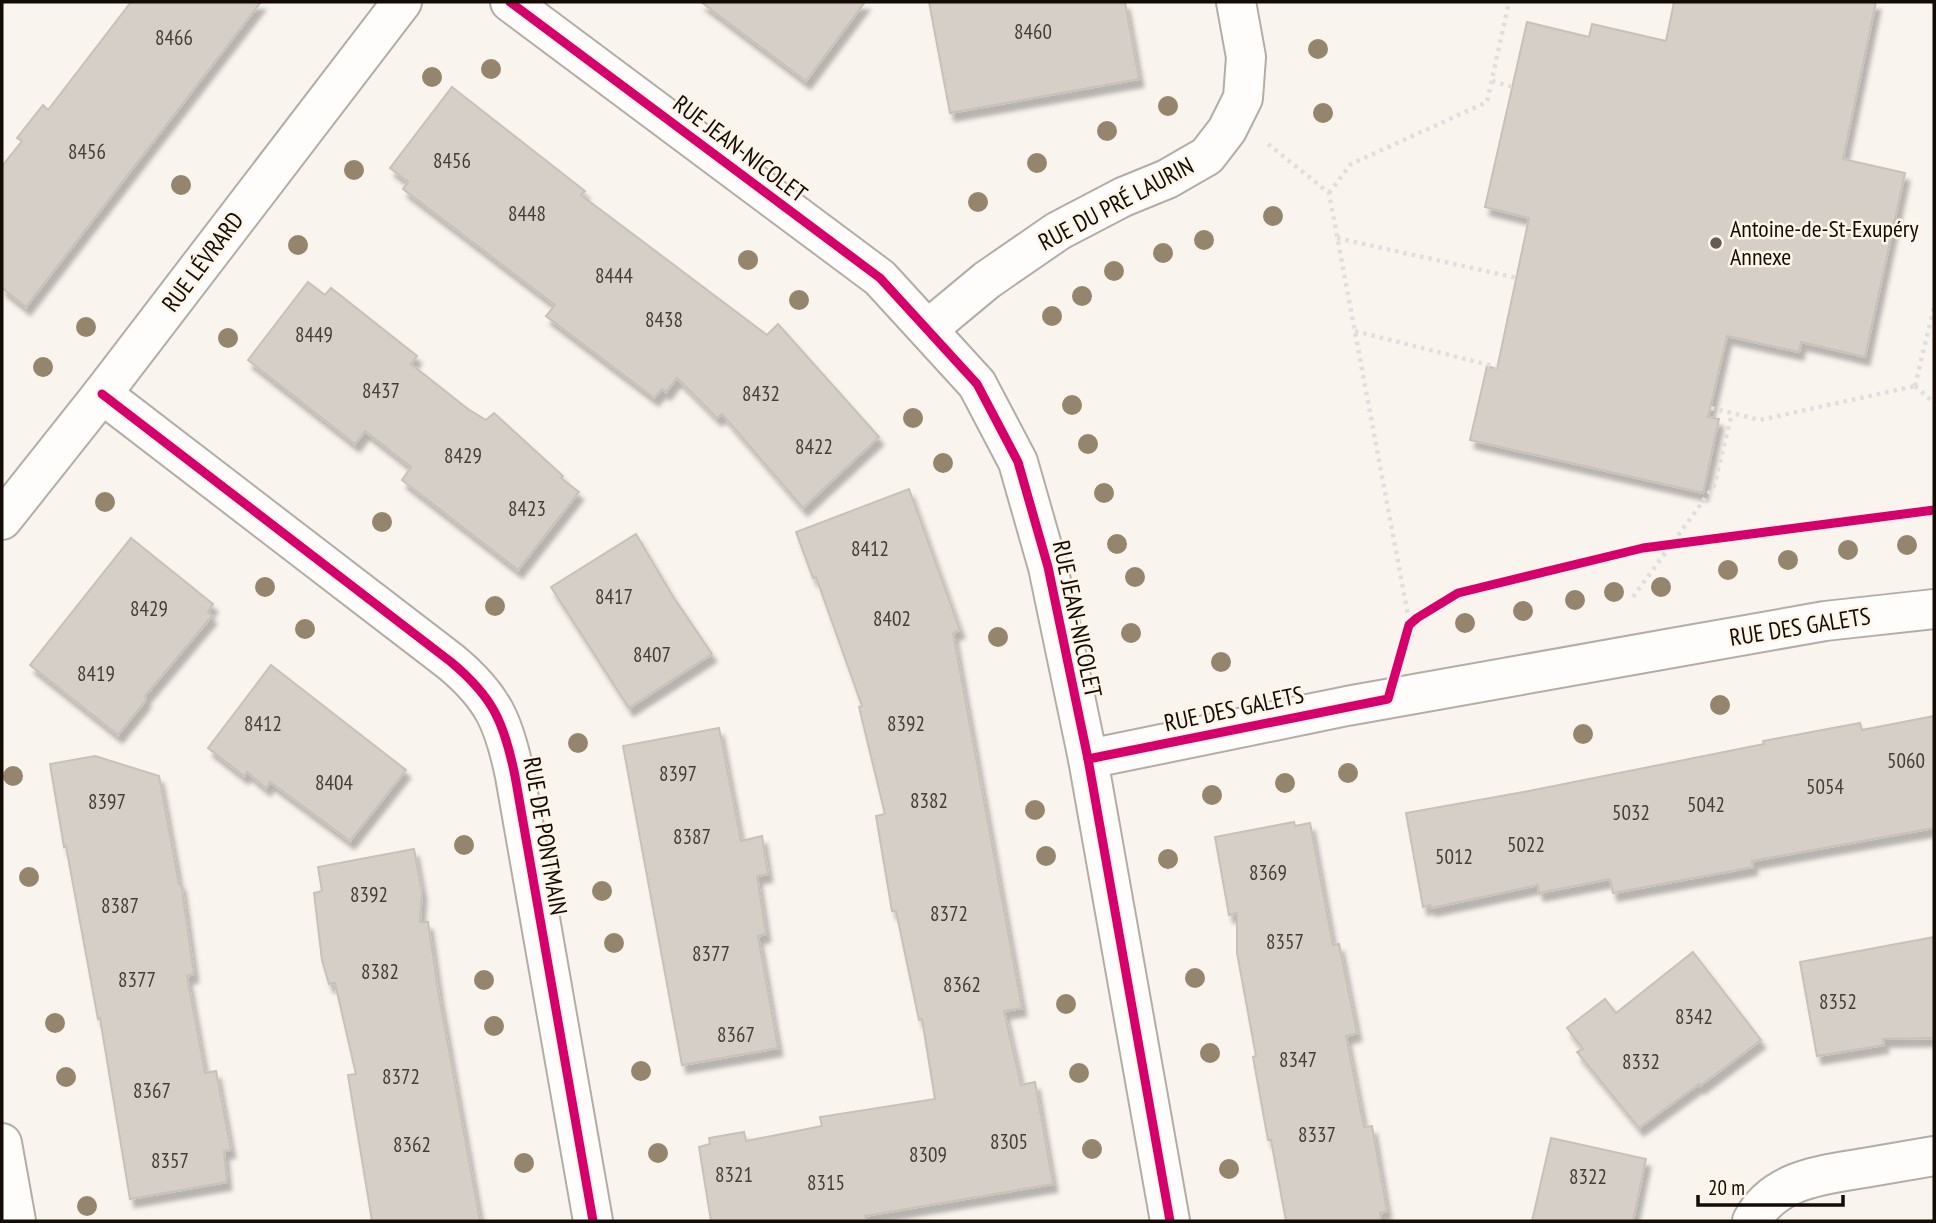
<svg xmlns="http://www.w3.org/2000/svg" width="1936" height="1223" font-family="'PT Sans Narrow',sans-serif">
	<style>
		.building { fill: #d6cfc7; stroke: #c8c1b9; stroke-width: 2; filter: url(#shadow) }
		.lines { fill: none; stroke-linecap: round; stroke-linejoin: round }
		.minor-casing { stroke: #b4ada5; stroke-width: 42 }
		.path { stroke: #e0dfdd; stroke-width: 4.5; stroke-dasharray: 3.5 5; stroke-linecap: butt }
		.minor { stroke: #fefdfc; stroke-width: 38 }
		.cycleway-casing { stroke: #fff5e9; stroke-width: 13 }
		.cycleway { stroke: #d6006c; stroke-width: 9 }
		.tree { fill: #95856d }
		.poi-dot { fill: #645d56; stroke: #fff5e9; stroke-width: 2.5 }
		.labels { text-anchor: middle; stroke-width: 5; stroke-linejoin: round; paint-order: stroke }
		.number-label { font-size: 21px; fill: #443d35 }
		.street-label { font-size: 24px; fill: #140c04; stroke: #fff5e9 }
		.poi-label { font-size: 24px; fill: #140c04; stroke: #fff5e9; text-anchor: start }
	</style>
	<defs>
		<filter id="shadow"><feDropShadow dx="4.5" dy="8" stdDeviation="2" flood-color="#0004"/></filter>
	</defs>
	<rect width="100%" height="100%" fill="#faf4ee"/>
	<!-- building -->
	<g class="building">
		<polygon points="131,2 261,2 26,307 2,288 2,166 22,141 17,138 43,105 48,110"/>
		<polygon points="701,2 865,2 806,81"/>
		<polygon points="929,2 1125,2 1139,79 950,113"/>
		<polygon points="1674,2 1876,2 1843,159 1905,173 1865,357 1801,342 1799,352 1727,336 1708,417 1719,419 1703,493 1470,440 1487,366 1497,369 1529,218 1485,207 1527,22 1589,37 1592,24 1666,41"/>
		<polygon points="452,87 585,191 581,195 767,335 778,324 879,437 803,508 722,414 717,418 677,378 666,392 662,389 654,398 546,316 555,305 403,189 408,182 390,168"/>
		<polygon points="308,282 325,295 331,288 417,356 411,364 468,409 486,420 494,413 563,476 561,478 579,492 518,570 402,480 411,467 365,431 355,444 248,360"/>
		<polygon points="909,489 960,630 953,633 1022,1008 1004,1011 1021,1085 1035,1082 1053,1184 865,1216 866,1221 711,1221 699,1147 710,1144 709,1138 744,1132 746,1141 822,1126 820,1117 935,1099 922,1019 919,1020 896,911 892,911 876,816 885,814 859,707 862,706 816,577 813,578 796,532"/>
		<polygon points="636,534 672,595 712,654 629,708 551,587"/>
		<polygon points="131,538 213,604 208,612 212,616 145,696 146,700 118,735 30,665"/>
		<polygon points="271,665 406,770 350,841 270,782 266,788 247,772 244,776 208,748"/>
		<polygon points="1934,716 1934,828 1752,861 1753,867 1613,893 1610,879 1539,893 1538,885 1431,908 1430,905 1423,907 1406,813 1529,791 1764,744 1763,741 1860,723 1862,730"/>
		<polygon points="719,728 741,841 762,836 768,874 757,876 766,934 758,936 778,1048 682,1065 623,746"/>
		<polygon points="95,756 159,776 179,884 181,883 194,974 187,976 205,1073 216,1071 231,1150 224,1151 227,1182 130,1199 100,1018 98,1019 66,846 64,847 50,764"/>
		<polygon points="1294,822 1295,826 1310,823 1333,945 1339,944 1357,1033 1346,1036 1364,1127 1372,1126 1387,1211 1380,1213 1381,1221 1286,1221 1271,1140 1268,1140 1253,1057 1256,1056 1237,953 1237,913 1229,915 1215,837"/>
		<polygon points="414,849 422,892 420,922 428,922 439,996 480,1221 372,1221 348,1075 356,1074 335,983 329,984 322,960 314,893 322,891 318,867"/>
		<polygon points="1934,937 1934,1038 1883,1039 1884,1045 1817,1056 1800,962"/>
		<polygon points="1693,952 1761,1040 1700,1086 1699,1084 1639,1128 1577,1052 1583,1049 1567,1028 1605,999 1616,1013"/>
		<polygon points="1551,1138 1646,1159 1633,1221 1532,1221"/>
	</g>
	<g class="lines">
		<defs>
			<g id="minor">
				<polyline points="510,2 880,278 977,384 1018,462 1048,567 1088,759 1170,1221"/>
				<polyline points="928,329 987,280 1058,231 1123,197 1167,179 1207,156 1227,130 1243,98 1246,57 1236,2"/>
				<path d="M102 394 451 662C493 697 504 722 515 776L593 1221"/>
				<polyline points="2,520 102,394 402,2"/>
				<polyline points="1088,759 1347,706 1678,647 1825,621 1934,609"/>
				<polyline points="2,1143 16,1221"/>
				<path d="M1752 1221C1774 1179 1822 1175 1864 1168 1888 1164 1911 1160 1934 1156"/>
			</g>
		</defs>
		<!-- minor casing -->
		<use href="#minor" class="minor-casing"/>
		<!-- path -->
		<g class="path">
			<polyline points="1492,81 1513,87"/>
			<polyline points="1268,144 1329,193 1413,642"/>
			<polyline points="1329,193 1351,164 1487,102 1509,2"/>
			<polyline points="1337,238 1517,278"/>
			<polyline points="1355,331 1497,367"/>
			<polyline points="1915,386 1934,307"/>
			<polyline points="1915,386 1934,403"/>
			<polyline points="1711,408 1760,420 1915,386"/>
			<polyline points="1633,597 1714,486 1732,413"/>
		</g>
		<!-- minor -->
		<use href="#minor" class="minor"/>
		<defs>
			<g id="cycleway">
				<polyline points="510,2 880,278 977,384 1018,462 1048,567 1088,759 1170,1221"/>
				<path d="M102 394 451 662C493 697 504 722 515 776L593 1221"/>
				<polyline points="1088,759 1388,699 1409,625 1417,618 1458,593 1643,548 1934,510"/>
			</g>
		</defs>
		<!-- cycleway casing -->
		<use href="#cycleway" class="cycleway-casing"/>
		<!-- cycleway -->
		<use href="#cycleway" class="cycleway"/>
	</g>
	<!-- trees -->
	<g class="tree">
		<circle cx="1318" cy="49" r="10"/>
		<circle cx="491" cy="69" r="10"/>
		<circle cx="432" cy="77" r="10"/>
		<circle cx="1168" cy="106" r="10"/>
		<circle cx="1323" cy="113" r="10"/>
		<circle cx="1107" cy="131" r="10"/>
		<circle cx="1037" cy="163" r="10"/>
		<circle cx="354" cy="170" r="10"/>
		<circle cx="181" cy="185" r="10"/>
		<circle cx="978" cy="202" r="10"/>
		<circle cx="1273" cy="216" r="10"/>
		<circle cx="1204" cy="240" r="10"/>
		<circle cx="298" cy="245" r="10"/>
		<circle cx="1163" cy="253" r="10"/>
		<circle cx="748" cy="260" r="10"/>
		<circle cx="1114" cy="271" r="10"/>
		<circle cx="1082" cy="296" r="10"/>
		<circle cx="799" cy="300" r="10"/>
		<circle cx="1052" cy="316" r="10"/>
		<circle cx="86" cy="327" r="10"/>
		<circle cx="228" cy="338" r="10"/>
		<circle cx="43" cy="367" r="10"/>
		<circle cx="1072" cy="405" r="10"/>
		<circle cx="913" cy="418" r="10"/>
		<circle cx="1088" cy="444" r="10"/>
		<circle cx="943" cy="463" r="10"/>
		<circle cx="1104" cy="493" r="10"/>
		<circle cx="105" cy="502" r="10"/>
		<circle cx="382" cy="522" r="10"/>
		<circle cx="1117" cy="544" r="10"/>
		<circle cx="1907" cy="545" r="10"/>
		<circle cx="1848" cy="550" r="10"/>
		<circle cx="1788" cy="560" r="10"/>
		<circle cx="1728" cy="570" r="10"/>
		<circle cx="1135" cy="577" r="10"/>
		<circle cx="265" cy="587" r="10"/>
		<circle cx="1661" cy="587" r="10"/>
		<circle cx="1614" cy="592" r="10"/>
		<circle cx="1575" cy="600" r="10"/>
		<circle cx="495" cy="606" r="10"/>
		<circle cx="1523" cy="611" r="10"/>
		<circle cx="1465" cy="623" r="10"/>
		<circle cx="305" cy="629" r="10"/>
		<circle cx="1131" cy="633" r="10"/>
		<circle cx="998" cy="637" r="10"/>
		<circle cx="1221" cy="662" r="10"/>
		<circle cx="1720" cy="705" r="10"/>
		<circle cx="1583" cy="734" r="10"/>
		<circle cx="578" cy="743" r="10"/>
		<circle cx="1348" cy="773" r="10"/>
		<circle cx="13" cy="776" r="10"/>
		<circle cx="1285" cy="783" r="10"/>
		<circle cx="1212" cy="795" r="10"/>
		<circle cx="1035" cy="810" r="10"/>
		<circle cx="464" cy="845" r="10"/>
		<circle cx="1046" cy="856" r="10"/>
		<circle cx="1168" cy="859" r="10"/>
		<circle cx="29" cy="877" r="10"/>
		<circle cx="602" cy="891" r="10"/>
		<circle cx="614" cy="943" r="10"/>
		<circle cx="1195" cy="978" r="10"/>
		<circle cx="484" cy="980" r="10"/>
		<circle cx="1066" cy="1004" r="10"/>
		<circle cx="55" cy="1023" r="10"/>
		<circle cx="494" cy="1026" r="10"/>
		<circle cx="1210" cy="1053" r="10"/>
		<circle cx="641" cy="1071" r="10"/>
		<circle cx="1079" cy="1073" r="10"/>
		<circle cx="66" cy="1077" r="10"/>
		<circle cx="1092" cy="1149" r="10"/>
		<circle cx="658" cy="1153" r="10"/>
		<circle cx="524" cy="1163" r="10"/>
		<circle cx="1229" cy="1169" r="10"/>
		<circle cx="87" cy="1206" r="10"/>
	</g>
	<!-- markers -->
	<circle class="poi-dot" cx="1716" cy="243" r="7"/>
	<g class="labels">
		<!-- number labels -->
		<g class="number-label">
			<text x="1033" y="39">8460</text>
			<text x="174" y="45">8466</text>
			<text x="87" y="159">8456</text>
			<text x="452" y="168">8456</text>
			<text x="527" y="221">8448</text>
			<text x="614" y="283">8444</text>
			<text x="664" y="327">8438</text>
			<text x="314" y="342">8449</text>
			<text x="381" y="398">8437</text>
			<text x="761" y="401">8432</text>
			<text x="814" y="454">8422</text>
			<text x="463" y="463">8429</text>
			<text x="527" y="516">8423</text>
			<text x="870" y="556">8412</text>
			<text x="614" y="604">8417</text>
			<text x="149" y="616">8429</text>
			<text x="892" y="626">8402</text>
			<text x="652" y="662">8407</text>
			<text x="96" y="681">8419</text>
			<text x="263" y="731">8412</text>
			<text x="906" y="731">8392</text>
			<text x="1906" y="768">5060</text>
			<text x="678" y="781">8397</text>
			<text x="334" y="790">8404</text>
			<text x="1825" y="794">5054</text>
			<text x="929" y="808">8382</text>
			<text x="107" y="809">8397</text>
			<text x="1706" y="812">5042</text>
			<text x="1631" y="820">5032</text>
			<text x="692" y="844">8387</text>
			<text x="1526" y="852">5022</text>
			<text x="1454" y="864">5012</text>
			<text x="1268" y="880">8369</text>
			<text x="369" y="902">8392</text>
			<text x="120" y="913">8387</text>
			<text x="949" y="921">8372</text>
			<text x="1285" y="949">8357</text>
			<text x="711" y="961">8377</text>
			<text x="380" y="979">8382</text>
			<text x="137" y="987">8377</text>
			<text x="962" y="992">8362</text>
			<text x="1838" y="1009">8352</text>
			<text x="1694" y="1024">8342</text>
			<text x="736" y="1042">8367</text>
			<text x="1298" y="1067">8347</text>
			<text x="1641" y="1069">8332</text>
			<text x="401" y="1084">8372</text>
			<text x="152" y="1098">8367</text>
			<text x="1317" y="1142">8337</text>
			<text x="1009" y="1149">8305</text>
			<text x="412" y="1152">8362</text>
			<text x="928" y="1162">8309</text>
			<text x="170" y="1168">8357</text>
			<text x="734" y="1182">8321</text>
			<text x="1588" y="1184">8322</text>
			<text x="826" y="1190">8315</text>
		</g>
		<!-- street labels -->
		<g class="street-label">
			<text transform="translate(740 149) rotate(37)" y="8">RUE JEAN-NICOLET</text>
			<text transform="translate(1116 204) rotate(-28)" y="8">RUE DU PRÉ LAURIN</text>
			<text transform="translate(203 262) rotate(-53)" y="8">RUE LÉVRARD</text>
			<text transform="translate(1077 619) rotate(78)" y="8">RUE JEAN-NICOLET</text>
			<text transform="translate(1800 627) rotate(-9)" y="8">RUE DES GALETS</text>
			<text transform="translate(1234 709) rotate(-12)" y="8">RUE DES GALETS</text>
			<text transform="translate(545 836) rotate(80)" y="8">RUE DE PONTMAIN</text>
		</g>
		<!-- poi labels -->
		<g class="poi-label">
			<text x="1730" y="237">Antoine-de-St-Exupéry<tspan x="1730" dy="28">Annexe</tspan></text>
		</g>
	</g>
	<!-- border -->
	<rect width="1936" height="1223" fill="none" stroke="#140c04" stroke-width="7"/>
	<!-- scale -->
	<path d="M1698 1195v10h145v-10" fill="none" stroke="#140c04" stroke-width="3.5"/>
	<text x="1708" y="1195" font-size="21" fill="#140c04" stroke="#fff5e9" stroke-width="5" paint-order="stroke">20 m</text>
</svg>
